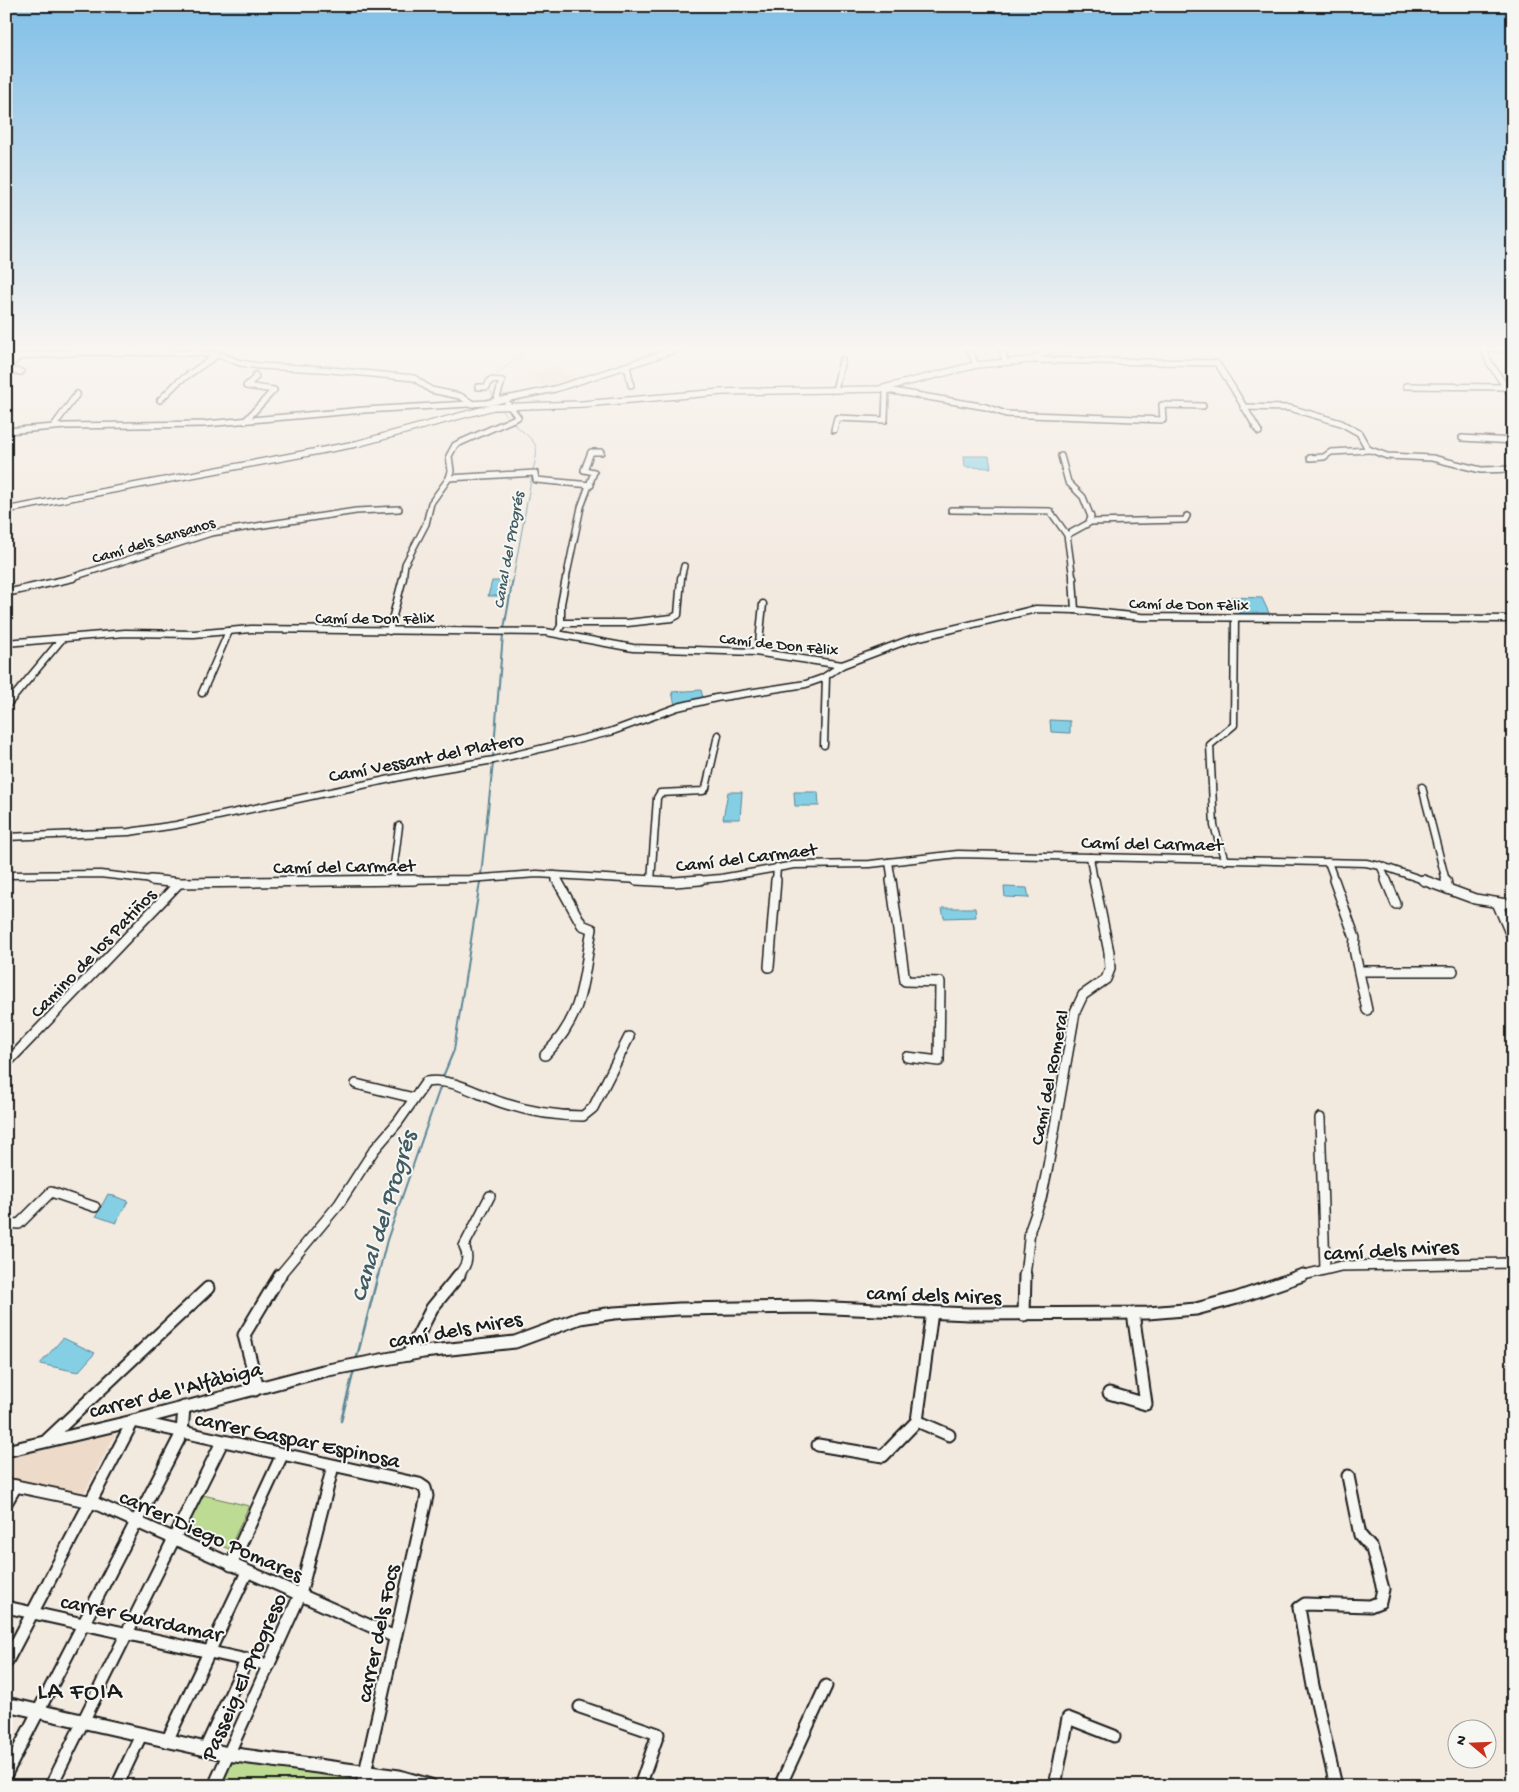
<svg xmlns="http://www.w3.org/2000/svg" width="1519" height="1792" font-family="'Gochi Hand',sans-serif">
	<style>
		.built { fill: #eedac8 }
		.green { fill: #bedb94; stroke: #6d7c58 }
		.water { fill: #85cfe5; stroke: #5b8795 }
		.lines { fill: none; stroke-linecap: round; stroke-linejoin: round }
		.stream-far2 { stroke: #5b8795; stroke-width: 1 }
		.stream-far1 { stroke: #5b8795; stroke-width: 2 }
		.stream { stroke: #5b8795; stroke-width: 2.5 }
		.minor-far3-casing { stroke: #1c1c1c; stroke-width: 8 }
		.minor-far2-casing { stroke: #1c1c1c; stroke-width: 9 }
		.minor-far1-casing { stroke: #1c1c1c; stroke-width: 12 }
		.minor-casing { stroke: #1c1c1c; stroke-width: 15 }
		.major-far1-casing { stroke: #1c1c1c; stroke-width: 8 }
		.major-casing { stroke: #1c1c1c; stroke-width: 17 }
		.minor-far3 { stroke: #f6f6f2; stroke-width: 5 }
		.minor-far2 { stroke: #f6f6f2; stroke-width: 6 }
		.minor-far1 { stroke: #f6f6f2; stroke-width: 9 }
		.minor { stroke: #f6f6f2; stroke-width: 11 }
		.major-far1 { stroke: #f6f6f2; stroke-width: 5.5 }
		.major { stroke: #f6f6f2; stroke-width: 13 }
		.labels { text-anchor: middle; stroke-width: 4; stroke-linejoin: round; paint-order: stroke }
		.far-street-label { font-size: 16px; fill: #1c1c1c; stroke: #f6f6f2 }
		.far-water-label { font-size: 16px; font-style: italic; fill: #415b62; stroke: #f6f6f2 }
		.street-label { font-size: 19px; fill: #1c1c1c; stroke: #f6f6f2 }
		.near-street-label { font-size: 22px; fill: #1c1c1c; stroke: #f6f6f2 }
		.near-water-label { font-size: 24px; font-style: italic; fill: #415b62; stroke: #f6f6f2 }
		.near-quarter-label { font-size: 25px; letter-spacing: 1px; fill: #1c1c1c; stroke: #f6f6f2 }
	</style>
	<rect width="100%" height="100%" fill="#f2e9df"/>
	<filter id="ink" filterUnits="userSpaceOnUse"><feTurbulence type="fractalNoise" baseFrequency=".02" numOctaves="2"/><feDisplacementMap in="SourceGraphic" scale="10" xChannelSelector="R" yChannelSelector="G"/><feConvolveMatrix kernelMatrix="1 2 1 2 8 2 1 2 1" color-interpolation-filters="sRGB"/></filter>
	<g filter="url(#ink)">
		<!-- built -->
		<g class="built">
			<polygon points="552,366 580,380 550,389 536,382 538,380 528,377"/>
			<polygon points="109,1430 117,1431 84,1493 6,1477 6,1457"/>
		</g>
		<!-- green -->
		<g class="green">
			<polygon points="203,1495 249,1506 229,1549 186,1531"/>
			<polygon points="228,1762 359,1779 358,1786 218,1786"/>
		</g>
		<!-- water -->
		<g class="water">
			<polygon points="964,456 989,456 991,468 965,467"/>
			<polygon points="492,581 508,581 505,596 488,596"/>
			<polygon points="1231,597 1262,598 1269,613 1239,613"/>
			<polygon points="701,690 703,698 675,705 672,692"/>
			<polygon points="1050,720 1070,721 1070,733 1051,732"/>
			<polygon points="728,792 742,792 740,819 723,819"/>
			<polygon points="794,792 818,792 819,806 795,806"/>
			<polygon points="1004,887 1027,888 1029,898 1005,897"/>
			<polygon points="942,908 975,908 976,917 944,918"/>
			<polygon points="108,1194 128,1201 116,1223 96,1216"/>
			<polygon points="63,1338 95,1353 78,1372 40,1364"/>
		</g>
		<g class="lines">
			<!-- stream-far2 -->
			<g class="stream-far2">
				<polyline points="497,374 526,351"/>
				<polyline points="491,391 494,400"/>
				<polyline points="501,409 509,419"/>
				<path d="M512 422C535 444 542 440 532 473"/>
				<polyline points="513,579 532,475"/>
			</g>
			<!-- stream-far1 -->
			<g class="stream-far1">
				<polyline points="504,629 513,578"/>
				<polyline points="493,759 503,634"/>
				<polyline points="481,875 493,763"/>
				<polyline points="442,1079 454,1050 480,882"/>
				<polyline points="378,1276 387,1240 441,1085"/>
			</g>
			<!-- stream -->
			<g class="stream">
				<polyline points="357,1357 378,1275"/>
				<polyline points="341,1421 354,1370"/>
			</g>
			<defs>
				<g id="minor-far3">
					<polyline points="969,348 976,365"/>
					<polyline points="1002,348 1005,362"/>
					<polyline points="1484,348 1513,349"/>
					<polyline points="6,357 86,352 200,353 223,356 240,363 259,366 321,369 414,378 431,390 460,396 473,404"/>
					<path d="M1031 360 1216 363C1220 365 1253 422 1259 432"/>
					<polyline points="6,367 21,356"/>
					<polyline points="623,367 628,370 631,385"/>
					<polyline points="6,370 21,372"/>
					<polyline points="1406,386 1506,387"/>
					<polyline points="478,387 487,387 490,380 502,381 496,401"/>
					<polyline points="881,389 986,407 1006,414 1163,420 1162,405 1203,406"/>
					<polyline points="835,390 842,360"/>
					<polyline points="160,400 178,382 217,355"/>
					<polyline points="1243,407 1290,408 1341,423 1359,433 1368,449 1387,456 1432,458 1481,470 1513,469"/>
					<polyline points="245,421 274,390 246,386 256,377 255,375"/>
					<polyline points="53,427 77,394"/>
					<polyline points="834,430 837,418 885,420 886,391"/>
					<polyline points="6,431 66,426 205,424 364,410 486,403 555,389 681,348"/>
					<polyline points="1462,438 1513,441"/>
					<polyline points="1061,456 1068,482 1083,497 1091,517 1089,523 1067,535 1073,579"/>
					<polyline points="1310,458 1324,457 1331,452 1370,450"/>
					<polyline points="449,478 535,473 536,480 591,485"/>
					<polyline points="951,510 1050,511 1067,535"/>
					<polyline points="1089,522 1185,520 1187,516"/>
					<polyline points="67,579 211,533 356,511 399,509"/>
					<polyline points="403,579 405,564 426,524 431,503 449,478 451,471 449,456 455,445 518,417 507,403"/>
					<polyline points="566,579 581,507 594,472 584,470 591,452 601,452"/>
					<polyline points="681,579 684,566"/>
				</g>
				<g id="minor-far2">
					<polyline points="1073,578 1075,610"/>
					<polyline points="6,593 73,578"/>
					<polyline points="561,623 627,623 672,618 678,615 681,578"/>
					<polyline points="389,631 403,578"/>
					<polyline points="557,633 561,626 561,604 566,578"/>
					<polyline points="6,643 125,633 194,634 251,629 546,632 633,648 755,652 842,665 911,639 1036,609 1075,610 1141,617 1513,619"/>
					<polyline points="758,652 763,604"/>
					<polyline points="202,693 229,631"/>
					<polyline points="6,706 61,640"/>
					<polyline points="824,745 826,676"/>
					<polyline points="1422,787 1446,881"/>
					<polyline points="6,837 129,832 176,825 428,771 494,760 610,732 678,707 716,698 806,684 823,678 842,665"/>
					<polyline points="1090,857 1094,881"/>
					<polyline points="1225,861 1214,826 1210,745 1234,725 1235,618"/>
					<polyline points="889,862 892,881"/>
					<polyline points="1328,862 1335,881"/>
					<polyline points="1380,865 1387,881"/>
					<polyline points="6,875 100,874 162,881"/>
					<polyline points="554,875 557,881"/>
					<polyline points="323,881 469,879 537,874 657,881"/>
					<polyline points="392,881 399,826"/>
					<polyline points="651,881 657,798 660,793 703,791 706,788 718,735"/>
					<polyline points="686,881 721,878 794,865 870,864 958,854 1366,863 1385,867 1426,881"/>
					<polyline points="776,881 777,867"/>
				</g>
				<g id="minor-far1">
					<polyline points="151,880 179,883 414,880"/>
					<polyline points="636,880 674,882 700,880"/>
					<polyline points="891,880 905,981 940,982 939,1061 907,1057"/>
					<polyline points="1334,880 1355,938 1354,949 1367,1010"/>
					<polyline points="1386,880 1396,904"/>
					<polyline points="1423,880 1475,899 1513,905"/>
					<polyline points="1446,880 1448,889"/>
					<polyline points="1498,905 1513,940"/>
					<polyline points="769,967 776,880"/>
					<polyline points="1359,971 1453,971"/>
					<path d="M545 1055C585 1015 582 981 592 929L582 925 557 880"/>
					<polyline points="6,1064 179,883"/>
					<polyline points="356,1084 414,1098"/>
					<polyline points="1320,1118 1325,1269"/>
					<polyline points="6,1223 19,1224 51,1192 95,1207"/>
					<path d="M279 1276 339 1204 374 1150 398 1122 426 1082C453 1077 478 1095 503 1103 528 1111 557 1116 583 1116L593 1108 629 1037"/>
					<path d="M458 1276C466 1266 470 1258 464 1246L490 1196"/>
					<polyline points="1025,1276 1030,1230 1041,1199 1048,1166 1075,1012 1083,995 1106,979 1110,969 1109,952 1094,880"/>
					<polyline points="1300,1276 1341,1266 1513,1263"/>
				</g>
				<g id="minor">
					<polyline points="1024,1315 1025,1275"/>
					<polyline points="408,1355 432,1308 459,1275"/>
					<polyline points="255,1390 257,1385 244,1335 280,1275"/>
					<polyline points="1109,1393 1146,1404 1133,1313"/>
					<polyline points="917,1421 949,1435"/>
					<polyline points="47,1440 208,1288"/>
					<polyline points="818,1445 883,1456 917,1421 932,1312"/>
					<polyline points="6,1451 133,1421 323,1371 423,1352 515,1342 580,1318 614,1313 679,1309 810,1307 969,1314 1148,1313 1196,1309 1237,1298 1303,1275"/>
					<polyline points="6,1484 92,1502 395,1637"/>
					<polyline points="6,1503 16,1486"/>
					<polyline points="231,1565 282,1455"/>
					<polyline points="6,1607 269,1665"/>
					<polyline points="6,1663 133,1421 419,1484 425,1488 427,1496 362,1786"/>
					<polyline points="580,1707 658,1734 640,1786"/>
					<polyline points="167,1741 247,1572"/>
					<polyline points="205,1749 247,1659"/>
					<polyline points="6,1774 182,1433 184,1407"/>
					<polyline points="51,1786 222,1442"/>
					<polyline points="117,1786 141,1735"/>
					<polyline points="214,1786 300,1595 333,1466"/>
					<polyline points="780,1786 826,1686"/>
					<polyline points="1055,1786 1068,1718 1114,1736"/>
					<polyline points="1336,1786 1313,1686 1299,1608 1305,1604 1370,1606 1380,1602 1383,1589 1372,1549 1360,1535 1348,1476"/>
				</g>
				<g id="major-far1">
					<polyline points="1483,348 1489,362 1513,398"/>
					<polyline points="6,510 356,444 493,407 583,404 722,392 880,389 976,365 1031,360 1055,348"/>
				</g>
				<polyline id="major" points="6,1704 228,1754 399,1777 430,1786"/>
			</defs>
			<!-- minor-far3 casing -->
			<use href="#minor-far3" class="minor-far3-casing"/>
			<!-- minor-far2 casing -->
			<use href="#minor-far2" class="minor-far2-casing"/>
			<!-- minor-far1 casing -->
			<use href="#minor-far1" class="minor-far1-casing"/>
			<!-- minor casing -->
			<use href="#minor" class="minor-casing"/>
			<!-- major-far1 casing -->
			<use href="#major-far1" class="major-far1-casing"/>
			<!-- major casing -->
			<use href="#major" class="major-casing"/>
			<!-- minor-far3 -->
			<use href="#minor-far3" class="minor-far3"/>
			<!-- minor-far2 -->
			<use href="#minor-far2" class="minor-far2"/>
			<!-- minor-far1 -->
			<use href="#minor-far1" class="minor-far1"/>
			<!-- minor -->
			<use href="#minor" class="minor"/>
			<!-- major-far1 -->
			<use href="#major-far1" class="major-far1"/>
			<!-- major -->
			<use href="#major" class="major"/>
		</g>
	</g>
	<!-- sky -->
	<linearGradient id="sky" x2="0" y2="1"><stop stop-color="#80bfe7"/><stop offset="0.58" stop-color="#f9f5f1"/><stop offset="1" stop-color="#f9f5f1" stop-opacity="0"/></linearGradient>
	<rect width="1519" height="599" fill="url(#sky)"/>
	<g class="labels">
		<!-- far-street labels -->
		<g class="far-street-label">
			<text transform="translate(153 539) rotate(-17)" y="6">Camí dels Sansanos</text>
			<text transform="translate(1189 603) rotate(1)" y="6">Camí de Don Fèlix</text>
			<text x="375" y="623">Camí de Don Fèlix</text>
			<text transform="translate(779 643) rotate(6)" y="6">Camí de Don Fèlix</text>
		</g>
		<!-- far-water labels -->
		<g class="far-water-label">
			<text transform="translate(507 550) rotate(-80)" y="6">Canal del Progrés</text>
		</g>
		<!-- street labels -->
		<g class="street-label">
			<text transform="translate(426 756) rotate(-11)" y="7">Camí Vessant del Platero</text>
			<text transform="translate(1152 842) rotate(1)" y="7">Camí del Carmaet</text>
			<text transform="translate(746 856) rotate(-7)" y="7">Camí del Carmaet</text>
			<text transform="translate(344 865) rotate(-1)" y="7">Camí del Carmaet</text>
			<text transform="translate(92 952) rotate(-46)" y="7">Camino de los Patiños</text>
			<text transform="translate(1048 1077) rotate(-79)" y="7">Camí del Romeral</text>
		</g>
		<!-- near-street labels -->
		<g class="near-street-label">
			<text transform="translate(1391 1248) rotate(-3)" y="8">camí dels Mires</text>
			<text transform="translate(934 1293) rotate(2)" y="8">camí dels Mires</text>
			<text transform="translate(455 1328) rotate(-10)" y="8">camí dels Mires</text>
			<text transform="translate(175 1388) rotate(-14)" y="8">carrer de l'Alfàbiga</text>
			<text transform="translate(298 1438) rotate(12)" y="8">carrer Gaspar Espinosa</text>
			<text transform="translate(212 1534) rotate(24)" y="8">carrer Diego Pomares</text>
			<text transform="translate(142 1616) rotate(12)" y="8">carrer Guardamar</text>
			<text transform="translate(376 1633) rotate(-78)" y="8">carrer dels Focs</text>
			<text transform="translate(242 1676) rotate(-66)" y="8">Passeig El Progreso</text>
		</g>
		<!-- near-water labels -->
		<g class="near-water-label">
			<text transform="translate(382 1216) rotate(-73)" y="8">Canal del Progrés</text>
		</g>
		<!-- near-quarter labels -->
		<g class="near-quarter-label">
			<text x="80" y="1698">LA FOIA</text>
		</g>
	</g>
	<!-- margin -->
	<rect width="1519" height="1792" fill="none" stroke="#f6f6f2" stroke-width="25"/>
	<rect x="12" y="12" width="1494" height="1767" fill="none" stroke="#1c1c1c" stroke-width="2" filter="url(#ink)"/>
	<!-- north arrow -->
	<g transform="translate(1472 1744) rotate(289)"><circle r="24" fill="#f6f6f2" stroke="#9f9f9c"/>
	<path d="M0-4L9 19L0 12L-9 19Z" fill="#c8321e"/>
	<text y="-8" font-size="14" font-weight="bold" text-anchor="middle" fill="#1c1c1c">N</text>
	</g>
</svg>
